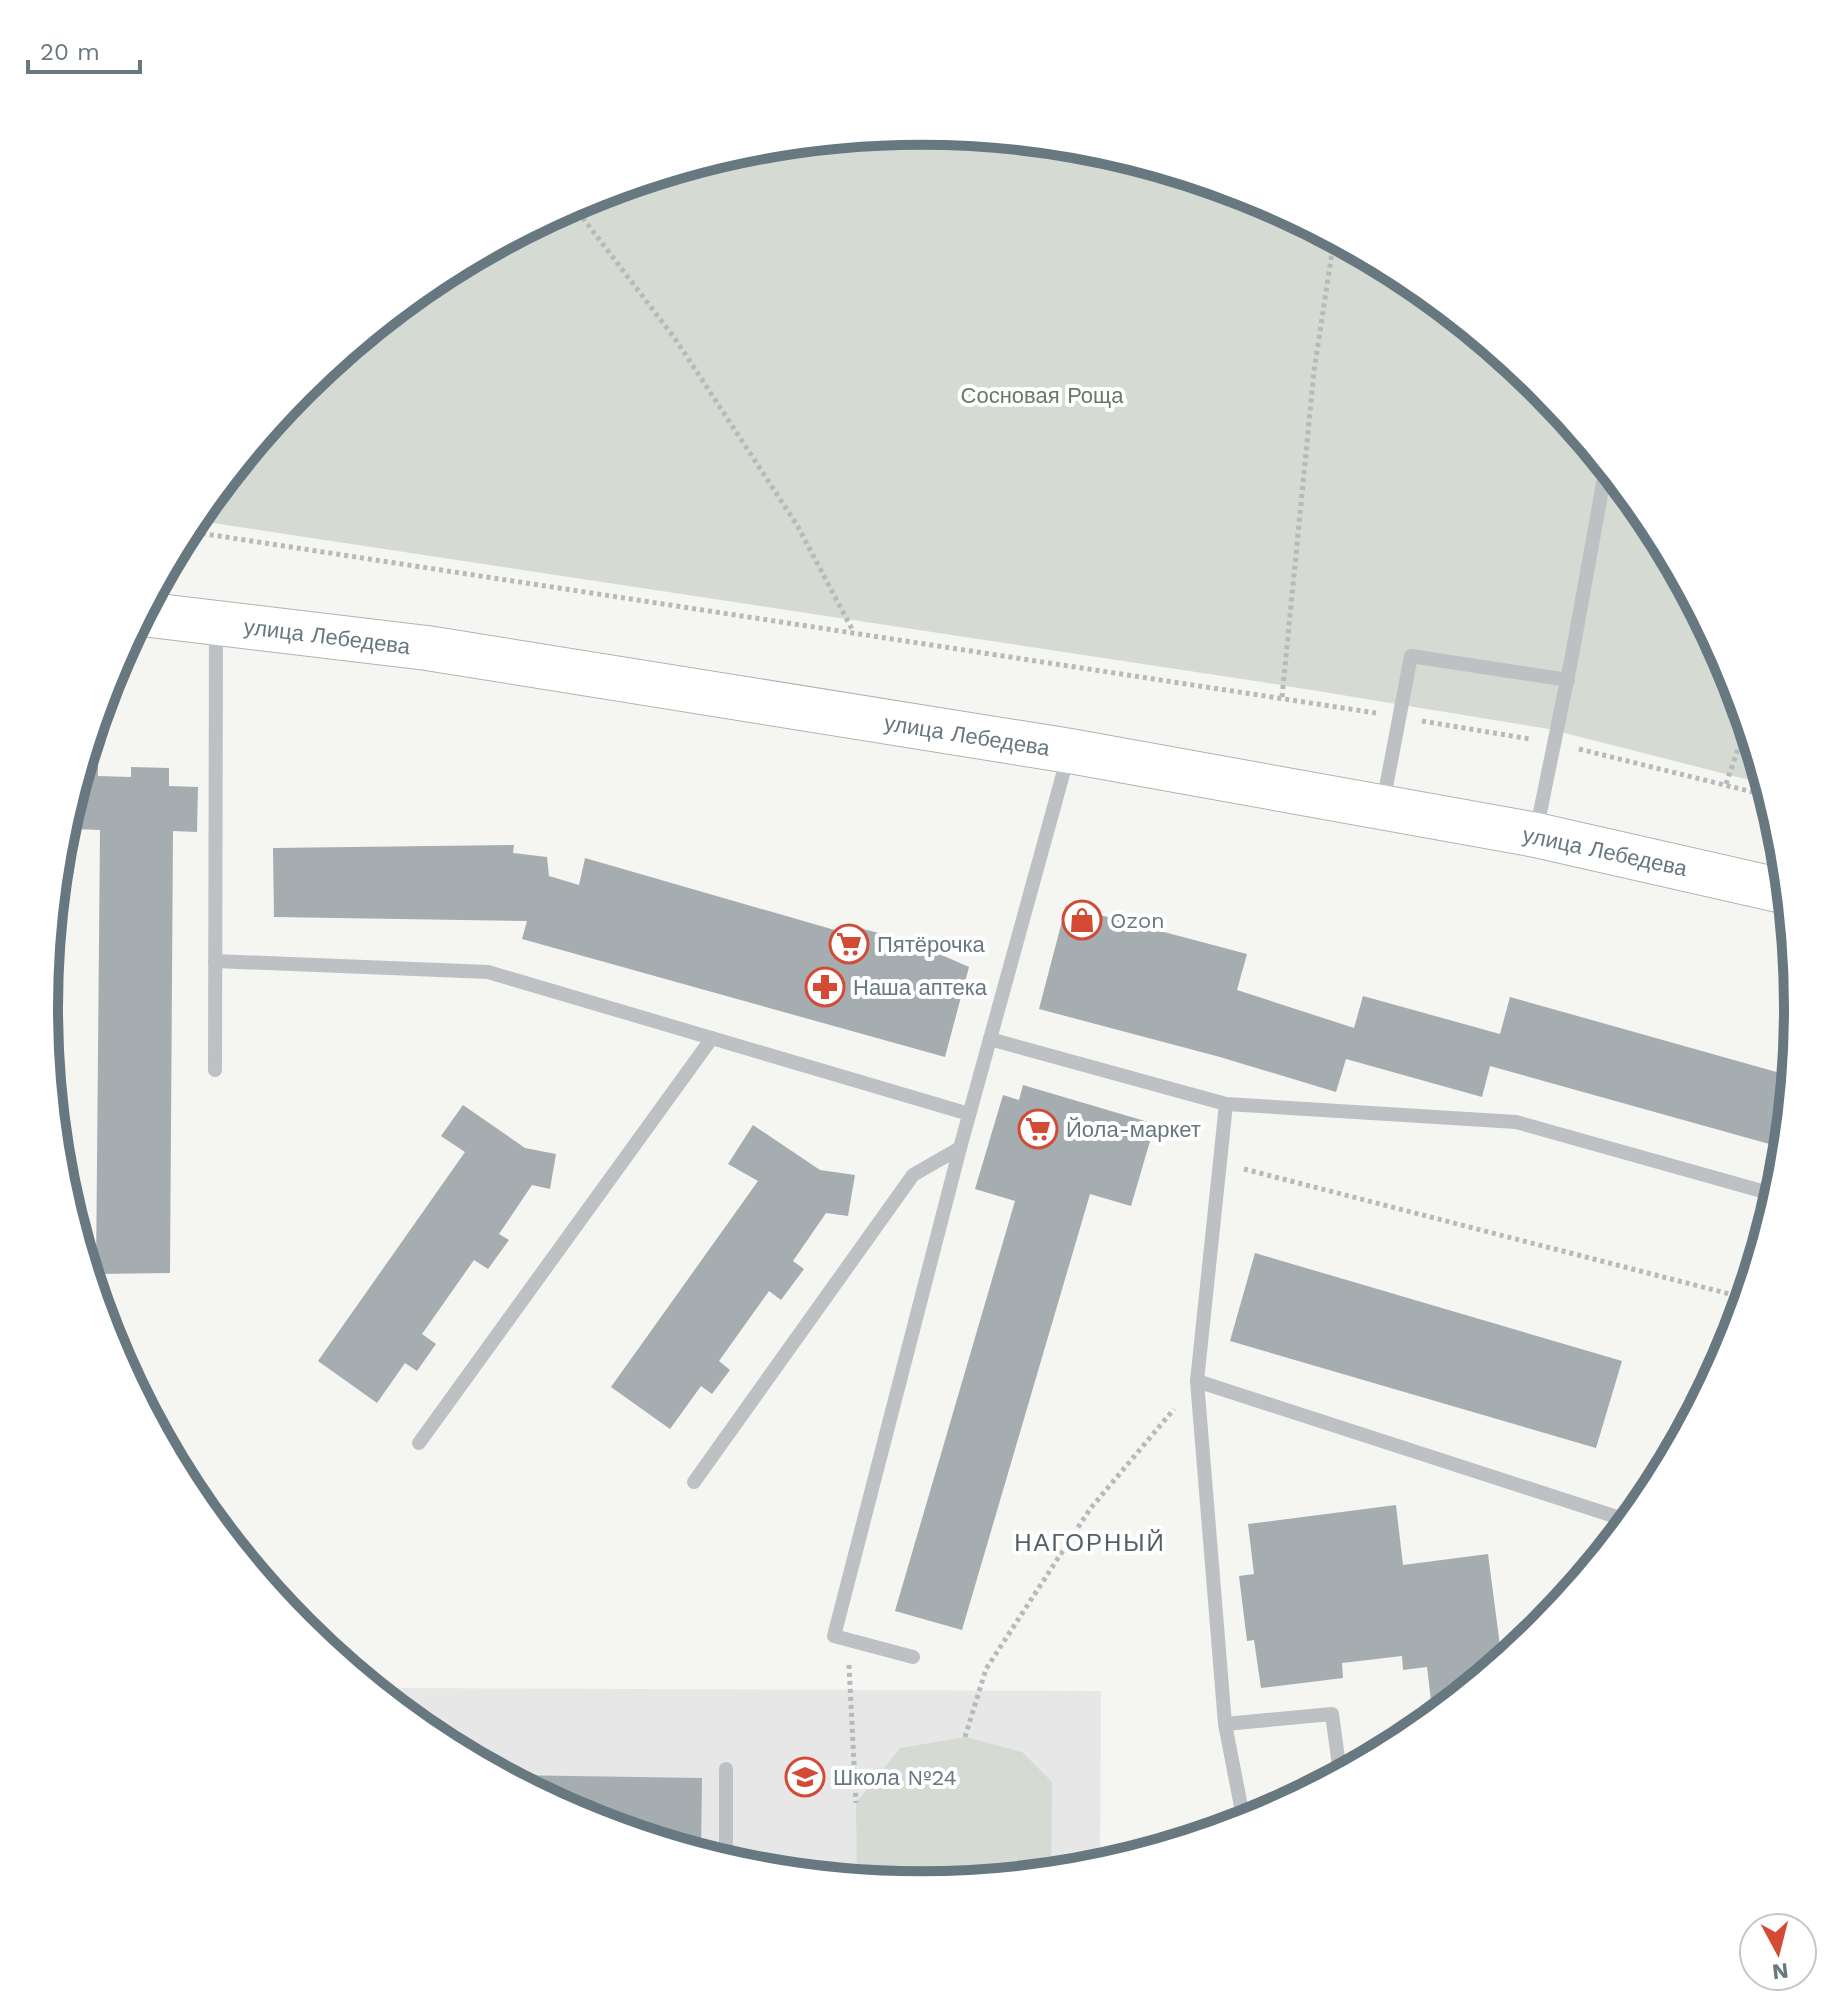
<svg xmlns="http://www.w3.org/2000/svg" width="1842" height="2016" font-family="'Work Sans',sans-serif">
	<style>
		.built { fill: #e6e7e6 }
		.green { fill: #d5dad2 }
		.building { fill: #a5adb1 }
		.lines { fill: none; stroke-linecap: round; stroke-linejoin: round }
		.primary-casing { stroke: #aeb4b7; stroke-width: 46 }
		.path { stroke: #b7babc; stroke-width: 5; stroke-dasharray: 4 4; stroke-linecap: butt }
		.service { stroke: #bdc1c4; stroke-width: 14 }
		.minor { stroke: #bdc1c4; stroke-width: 28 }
		.primary { stroke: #fff; stroke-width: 44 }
		.labels { text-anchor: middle; stroke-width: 8; stroke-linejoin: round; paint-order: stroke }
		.park-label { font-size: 22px; fill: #6b7865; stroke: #fff }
		.street-label { font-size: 22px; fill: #677881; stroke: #fff }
		.poi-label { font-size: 22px; fill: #677881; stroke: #fff; text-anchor: start }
		.neighbourhood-label { font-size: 24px; letter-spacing: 2px; fill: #546066; stroke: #fff }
		.rim { fill: none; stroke: #677881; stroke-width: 10 }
	</style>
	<rect width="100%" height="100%" fill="#f5f5f2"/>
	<!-- built -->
	<polygon class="built" points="374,1688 1101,1691 1100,1866 921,1885 749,1868 585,1818 433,1737"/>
	<!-- green -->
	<g class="green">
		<polygon points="921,131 1093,148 1257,198 1409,279 1541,388 1650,521 1731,673 1765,784 1549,729 1262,682 193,520 301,388 434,279 586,198 750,148"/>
		<polygon points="965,1737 1022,1752 1052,1782 1051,1872 921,1885 857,1879 856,1803 900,1748"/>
	</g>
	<!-- building -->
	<g class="building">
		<polygon points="86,753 98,753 98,776 131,777 131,767 169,768 169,786 198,787 197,832 173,831 170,1273 96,1274 100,830 73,829 74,824 65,824"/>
		<polygon points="514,845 513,853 547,857 549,876 579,885 585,858 845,933 859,928 910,941 969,967 945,1057 522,939 527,921 274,917 273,848"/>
		<polygon points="1066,906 1247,954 1237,990 1354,1028 1363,996 1500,1034 1510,997 1791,1076 1784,1148 1490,1066 1482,1097 1346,1059 1336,1092 1220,1057 1039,1009"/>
		<polygon points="1023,1085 1155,1124 1131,1206 1090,1194 962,1630 895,1611 1015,1201 975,1189 1003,1095 1019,1100"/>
		<polygon points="463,1105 525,1148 556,1154 550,1189 532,1185 499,1234 509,1240 488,1269 474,1260 422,1334 436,1344 417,1371 405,1363 377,1403 318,1361 465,1152 441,1136"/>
		<polygon points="753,1125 820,1170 855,1175 848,1216 826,1213 793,1261 804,1269 781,1300 769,1291 719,1361 730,1370 712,1394 701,1386 670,1429 611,1387 758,1181 728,1164"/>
		<polygon points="1255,1253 1622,1361 1596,1448 1230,1341"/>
		<polygon points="1396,1505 1403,1565 1488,1554 1502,1661 1433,1717 1427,1667 1403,1670 1402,1656 1342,1663 1343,1678 1261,1688 1254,1640 1247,1641 1239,1576 1254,1574 1248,1524"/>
		<polygon points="504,1775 702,1778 701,1853 585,1818"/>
	</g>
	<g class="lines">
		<defs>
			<polyline id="primary" points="142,614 427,648 1070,751 1536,835 1787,892"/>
		</defs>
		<!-- primary casing -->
		<use href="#primary" class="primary-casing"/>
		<!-- path -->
		<g class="path">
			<polyline points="573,205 676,340 797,525 853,631"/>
			<polyline points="186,531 1376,713"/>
			<polyline points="1282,697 1314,371 1334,239"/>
			<polyline points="1422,721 1530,739"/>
			<polyline points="1579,749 1769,796"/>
			<polyline points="1726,784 1738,749 1749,731"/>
			<polyline points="1244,1169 1745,1298"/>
			<polyline points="849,1665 856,1803"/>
			<polyline points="965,1737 986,1669 1090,1509 1174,1409"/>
		</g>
		<!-- service -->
		<g class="service">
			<polyline points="1383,803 1411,656 1568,680"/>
			<polyline points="1536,832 1571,661 1606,467"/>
			<polyline points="215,961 488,972 969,1114"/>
			<polyline points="990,1039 1226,1104 1516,1122 1776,1195"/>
			<polyline points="215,1070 216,626"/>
			<polyline points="1226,1104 1197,1381 1225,1724 1244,1822"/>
			<polyline points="1197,1381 1629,1521"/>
			<polyline points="419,1443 712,1038"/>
			<polyline points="694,1482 913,1175 960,1148"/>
			<polyline points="913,1657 834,1636 960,1148 1068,756"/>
			<polyline points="1225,1724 1332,1714 1340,1773"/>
			<polyline points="726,1769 726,1861"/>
		</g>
		<!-- minor -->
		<polyline class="minor" points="49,961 49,1055"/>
		<!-- primary -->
		<use href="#primary" class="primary"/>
	</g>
	<!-- icons -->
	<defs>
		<symbol id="shop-ring" viewBox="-11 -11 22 22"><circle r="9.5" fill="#fff" stroke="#d34b35" stroke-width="1.5"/><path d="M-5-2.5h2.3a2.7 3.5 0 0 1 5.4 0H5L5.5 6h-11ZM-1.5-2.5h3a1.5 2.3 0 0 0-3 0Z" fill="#d34b35"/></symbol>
		<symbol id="supermarket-ring" viewBox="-11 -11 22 22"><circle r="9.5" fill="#fff" stroke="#d34b35" stroke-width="1.5"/><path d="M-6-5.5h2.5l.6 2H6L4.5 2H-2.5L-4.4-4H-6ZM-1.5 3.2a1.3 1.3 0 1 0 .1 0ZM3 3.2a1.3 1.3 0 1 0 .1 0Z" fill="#d34b35"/></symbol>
		<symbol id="pharmacy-ring" viewBox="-11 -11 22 22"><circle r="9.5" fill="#fff" stroke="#d34b35" stroke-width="1.5"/><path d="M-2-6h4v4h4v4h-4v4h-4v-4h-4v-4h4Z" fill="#d34b35"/></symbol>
		<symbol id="school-ring" viewBox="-11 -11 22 22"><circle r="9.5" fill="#fff" stroke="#d34b35" stroke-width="1.5"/><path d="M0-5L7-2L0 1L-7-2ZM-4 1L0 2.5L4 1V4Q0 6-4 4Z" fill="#d34b35"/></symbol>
	</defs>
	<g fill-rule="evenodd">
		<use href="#shop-ring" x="1060" y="898" width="44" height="44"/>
		<use href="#supermarket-ring" x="827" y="922" width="44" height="44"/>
		<use href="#pharmacy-ring" x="803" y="965" width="44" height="44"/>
		<use href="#supermarket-ring" x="1016" y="1107" width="44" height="44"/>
		<use href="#school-ring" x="783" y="1755" width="44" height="44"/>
	</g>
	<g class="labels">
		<!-- park labels -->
		<g class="park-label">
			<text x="1042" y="403">Сосновая Роща</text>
		</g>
		<!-- street labels -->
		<g class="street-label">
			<text transform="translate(327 636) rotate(7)" y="8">улица Лебедева</text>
			<text transform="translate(967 735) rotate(9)" y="8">улица Лебедева</text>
			<text transform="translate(1605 851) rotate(12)" y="8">улица Лебедева</text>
		</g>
		<!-- poi labels -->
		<g class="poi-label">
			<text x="1110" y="928">Ozon</text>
			<text x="877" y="952">Пятёрочка</text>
			<text x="853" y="995">Наша аптека</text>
			<text x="1066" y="1137">Йола-маркет</text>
			<text x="833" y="1785">Школа №24</text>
		</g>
		<!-- neighbourhood labels -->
		<g class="neighbourhood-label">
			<text x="1090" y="1551">НАГОРНЫЙ</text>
		</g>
	</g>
	<!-- crop -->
	<path d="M0 0H1842V2016H0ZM58 1008a863 863 0 1 1 1726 0a863 863 0 1 1-1726 0Z" fill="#fff" fill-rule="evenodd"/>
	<path class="rim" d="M58 1008a863 863 0 1 1 1726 0a863 863 0 1 1-1726 0Z"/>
	<!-- north arrow -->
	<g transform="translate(1778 1952) rotate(173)"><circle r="38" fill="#ffffff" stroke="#c2c9cd" stroke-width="2"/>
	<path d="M0-6L14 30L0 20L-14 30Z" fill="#d34b35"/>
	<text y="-12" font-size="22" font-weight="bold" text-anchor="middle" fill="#677881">N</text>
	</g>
	<!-- scale -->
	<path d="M28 60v12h112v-12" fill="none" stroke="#677881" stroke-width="4"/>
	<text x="40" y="60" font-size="24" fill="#677881" stroke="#ffffff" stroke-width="6" paint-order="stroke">20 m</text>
</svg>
